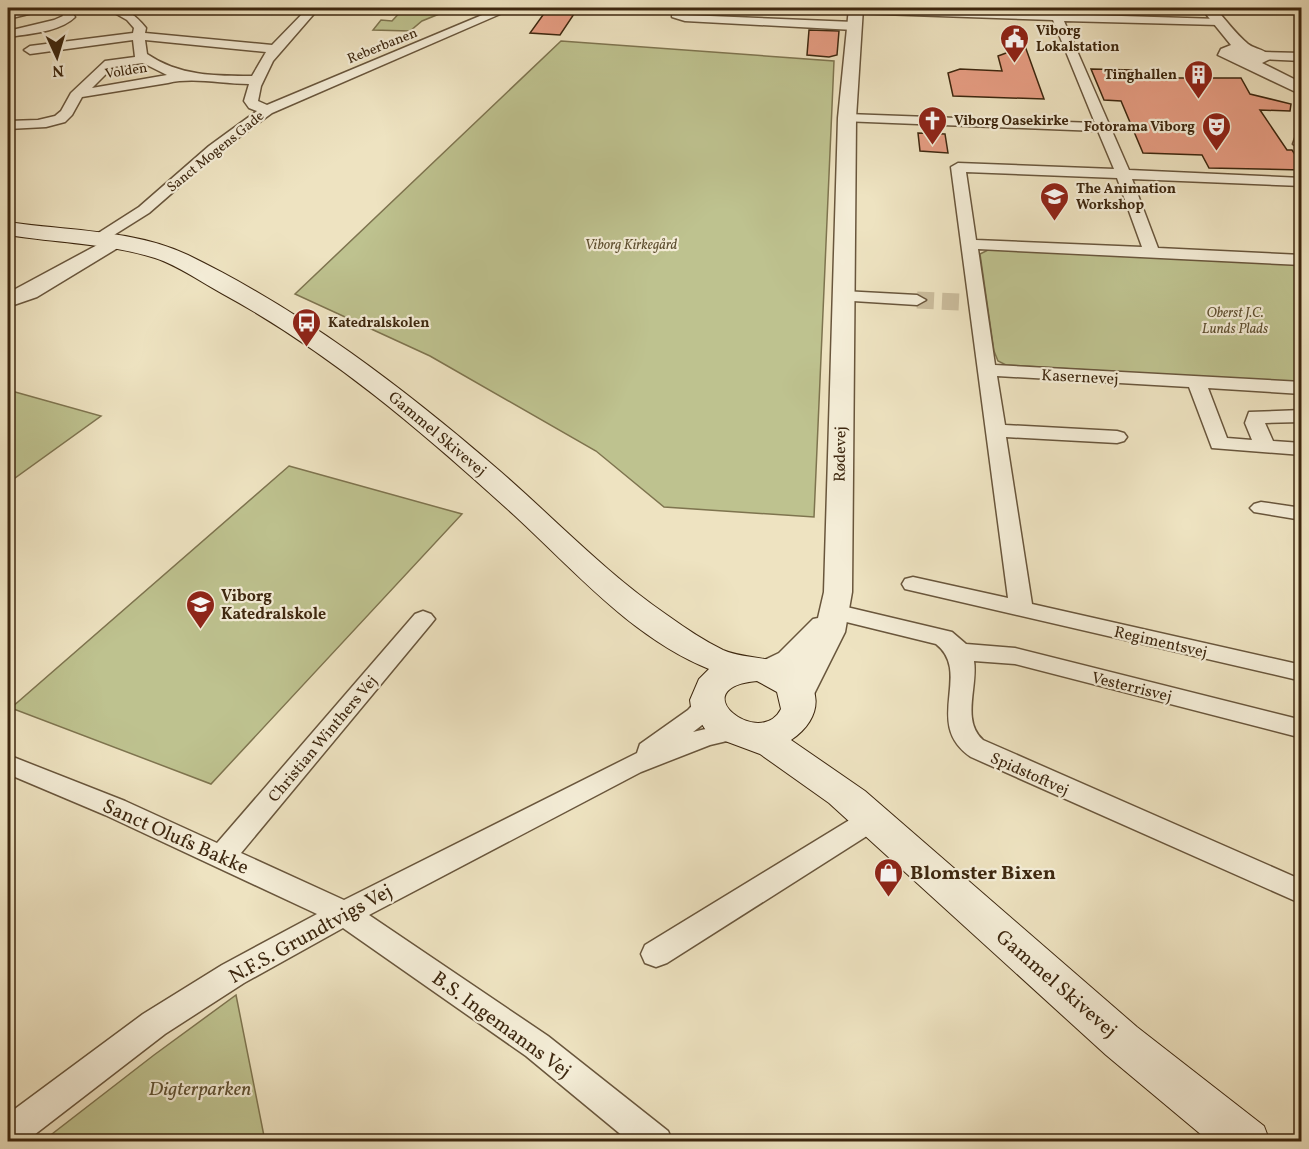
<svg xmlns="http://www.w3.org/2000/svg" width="1309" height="1149" font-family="Vollkorn,serif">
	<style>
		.green { fill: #bec28f; stroke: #7e744f; stroke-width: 1.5 }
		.building { fill: #e69d83; stroke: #3d270f; stroke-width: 1.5 }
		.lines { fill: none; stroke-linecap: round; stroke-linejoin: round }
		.minor-tunnel { stroke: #cbbd9d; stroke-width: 17; stroke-dasharray: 17 8; stroke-linecap: butt }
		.minor-casing { stroke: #69563c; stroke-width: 3 }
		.tertiary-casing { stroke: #69563c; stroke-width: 3 }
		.secondary-casing { stroke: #3d270f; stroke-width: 2 }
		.minor { fill: #f4edd7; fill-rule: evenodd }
		.tertiary { fill: #f4edd7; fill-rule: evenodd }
		.secondary { fill: #f4edd7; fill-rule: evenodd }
		.labels { text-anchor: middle; stroke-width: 4.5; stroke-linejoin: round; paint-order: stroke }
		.far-poi-label { font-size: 14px; font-weight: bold; fill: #3d270f; stroke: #f4edd7; text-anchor: start }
		.far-street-label { font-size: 14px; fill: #3d270f; stroke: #f4edd7 }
		.far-park-label { font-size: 14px; font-style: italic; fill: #5d4e2f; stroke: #f4edd7 }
		.street-label { font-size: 16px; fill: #3d270f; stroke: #f4edd7 }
		.poi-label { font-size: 16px; font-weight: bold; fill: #3d270f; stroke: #f4edd7; text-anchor: start }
		.near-street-label { font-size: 20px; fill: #3d270f; stroke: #f4edd7 }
		.near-poi-label { font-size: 20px; font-weight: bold; fill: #3d270f; stroke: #f4edd7; text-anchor: start }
		.near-park-label { font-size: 20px; font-style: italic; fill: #5d4e2f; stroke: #f4edd7 }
	</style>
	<rect width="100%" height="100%" fill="#eee3c1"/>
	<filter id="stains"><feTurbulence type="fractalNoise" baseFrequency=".00333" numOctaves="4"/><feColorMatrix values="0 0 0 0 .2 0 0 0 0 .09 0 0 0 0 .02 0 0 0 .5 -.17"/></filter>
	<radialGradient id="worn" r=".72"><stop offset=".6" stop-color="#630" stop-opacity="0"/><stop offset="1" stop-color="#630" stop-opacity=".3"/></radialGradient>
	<!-- green -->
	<g class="green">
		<polygon points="404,8 454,8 422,21 410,31 373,30 381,20 392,21"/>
		<polygon points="561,41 834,61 814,517 664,507 596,451 430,356 295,294"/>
		<polygon points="990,249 1301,264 1301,383 1006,365 998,361 994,351 980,254"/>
		<polygon points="8,390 101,416 8,483"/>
		<polygon points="289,466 462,514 211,784 11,708"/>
		<polygon points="236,995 265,1141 43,1141 154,1055"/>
	</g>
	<!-- building -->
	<g class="building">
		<polygon points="548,8 578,8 560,35 530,33"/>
		<polygon points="809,30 839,31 837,55 829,57 807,55"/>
		<polygon points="1025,46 1044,99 953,96 948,73 960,69 1002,71 998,56"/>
		<polygon points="1091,69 1134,70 1138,78 1241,78 1250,94 1291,104 1290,111 1260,110 1287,150 1292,150 1302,165 1302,170 1209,168 1202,155 1143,153 1121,101 1104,100"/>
		<polygon points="918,133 945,134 948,153 920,151"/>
	</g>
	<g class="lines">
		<!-- minor-tunnel -->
		<polyline class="minor-tunnel" points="917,300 959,302"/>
		<defs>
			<g id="minor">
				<polygon points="33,8 53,8 8,19 8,13"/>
				<path d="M59 8H69L75 17C60 32 28 34 8 37V31L54 20 63 16Z"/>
				<path d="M106 8C123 6 135 14 146 28L145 33 272 45 308 8H319L273 61 261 86 258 101 267 105 499 8H514L272 113 219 152 149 213 98 245 90 240 92 237 139 207 209 146 257 111 249 108 244 101 249 84C222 84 193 77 168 83L82 97 72 115 65 122 46 127 8 129V121L38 120 55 116 61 111 71 93 105 61 135 57 133 40 30 54 24 50 30 46 133 33 134 28 127 20ZM145 40 266 52 252 76C215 76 179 76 147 54ZM143 63 167 75 92 88 113 67Z"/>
				<polygon points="673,8 683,8 682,13 686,15 854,22 860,26 854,30 685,21 672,17"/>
				<path d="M856 8 1219 19 1225 22 1219 25 1064 21 1129 170 1302 178V186L1132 179 1158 248 1302 255V265L978 249 995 365 1302 382V394L1208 388 1227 438 1252 440 1245 423 1249 412 1302 410V422L1265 423 1273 441 1302 443V455L1212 448 1189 387 997 376 1005 425 1117 431 1124 433 1127 437 1124 441 1117 443 1006 437 1032 604 1302 665V681L905 589 902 584 905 579 913 577 1008 598 951 167 958 163 1114 169 1098 131 842 121 840 118 847 114 1095 123 1053 20 852 13 850 11ZM966 172 1117 178 1142 247 976 240Z"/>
				<polygon points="1264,52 1302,53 1302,61 1260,59 1260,53"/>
				<polygon points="843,291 917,295 926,300 917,305 837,300 834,296"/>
				<polygon points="1261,502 1302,508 1302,520 1254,512 1250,508 1254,504"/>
				<path d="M834 604 952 632 966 644 1015 648 1302 720V738L1015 664 974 661C978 686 961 721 983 740L1302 880V904L971 757C922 724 973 673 936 644L826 617 822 612 826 607Z"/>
				<polygon points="423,611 431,614 435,619 431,624 241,853 344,900 637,753 640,744 688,710 698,699 707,696 716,699 720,705 706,722 693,732 735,722 744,725 748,731 744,737 710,745 641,772 369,915 548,1036 668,1131 673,1142 630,1142 526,1056 343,928 244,983 165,1034 25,1142 8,1142 8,1114 143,1014 222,965 317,914 105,815 8,774 8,755 125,801 217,843 415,614"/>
				<polygon points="871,810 881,813 885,820 881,827 667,963 656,967 645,963 641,954 645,945 861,813"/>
			</g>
			<g id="tertiary">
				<polygon points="849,8 863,8 856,118 852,592 845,632 810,702 799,705 788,702 783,694 796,670 767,682 756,678 752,671 756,664 779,653 813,619 818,618 824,592 838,118"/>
				<path d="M1201 8H1215C1226 20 1235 33 1248 44 1256 50 1264 48 1272 58L1262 63 1302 83V95L1218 55 1221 49 1231 45Z"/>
				<polygon points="1302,135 1302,149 1293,144 1296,136"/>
				<polygon points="114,236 121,238 124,242 121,246 37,297 8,307 8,293"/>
			</g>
			<path id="secondary" d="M8 222C67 231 133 229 188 255 303 311 405 389 501 472 556 520 607 574 667 615 685 628 703 640 723 650 744 659 766 656 787 665 825 682 824 718 791 740L865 791 1137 1027 1264 1126 1270 1142H1210L1106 1055 829 803 760 754 717 738 705 729 691 707 690 700 699 679 709 669C632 638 574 570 514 515 424 433 331 353 223 294 201 282 179 266 155 258 107 243 57 243 8 235ZM757 681 777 692 781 709C760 750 681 688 757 681Z"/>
		</defs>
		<!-- minor casing -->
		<use href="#minor" class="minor-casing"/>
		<!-- tertiary casing -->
		<use href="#tertiary" class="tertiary-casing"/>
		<!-- secondary casing -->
		<use href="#secondary" class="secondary-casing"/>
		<!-- minor -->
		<use href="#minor" class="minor"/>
		<!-- tertiary -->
		<use href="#tertiary" class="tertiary"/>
		<!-- secondary -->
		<use href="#secondary" class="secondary"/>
	</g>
	<!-- icons -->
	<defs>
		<symbol id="civic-pin" viewBox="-11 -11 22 30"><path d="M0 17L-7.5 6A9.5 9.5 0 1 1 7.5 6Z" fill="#8f2418" stroke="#f4edd7"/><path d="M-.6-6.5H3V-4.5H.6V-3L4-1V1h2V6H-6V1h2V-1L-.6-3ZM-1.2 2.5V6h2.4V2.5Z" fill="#fff"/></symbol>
		<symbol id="building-pin" viewBox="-11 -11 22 30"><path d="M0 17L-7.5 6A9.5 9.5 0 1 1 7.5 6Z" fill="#8f2418" stroke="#f4edd7"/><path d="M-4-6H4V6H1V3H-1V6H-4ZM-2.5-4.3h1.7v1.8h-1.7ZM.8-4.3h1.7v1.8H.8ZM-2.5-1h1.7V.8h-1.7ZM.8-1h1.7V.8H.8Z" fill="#fff"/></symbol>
		<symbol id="church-pin" viewBox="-11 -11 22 30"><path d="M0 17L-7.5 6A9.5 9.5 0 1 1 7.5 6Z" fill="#8f2418" stroke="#f4edd7"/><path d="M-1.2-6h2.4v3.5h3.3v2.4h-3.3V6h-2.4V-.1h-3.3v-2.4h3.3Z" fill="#fff"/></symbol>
		<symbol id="theatre-pin" viewBox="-11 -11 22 30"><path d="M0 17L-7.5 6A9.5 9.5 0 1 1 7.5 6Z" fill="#8f2418" stroke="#f4edd7"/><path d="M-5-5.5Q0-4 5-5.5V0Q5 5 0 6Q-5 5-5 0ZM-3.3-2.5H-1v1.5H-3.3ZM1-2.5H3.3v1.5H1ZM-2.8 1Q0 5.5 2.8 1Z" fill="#fff"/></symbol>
		<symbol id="school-pin" viewBox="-11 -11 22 30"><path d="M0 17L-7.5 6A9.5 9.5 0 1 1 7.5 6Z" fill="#8f2418" stroke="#f4edd7"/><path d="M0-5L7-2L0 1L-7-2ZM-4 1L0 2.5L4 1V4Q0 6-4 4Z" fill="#fff"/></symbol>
		<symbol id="bus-pin" viewBox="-11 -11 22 30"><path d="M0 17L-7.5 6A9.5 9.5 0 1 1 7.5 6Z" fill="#8f2418" stroke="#f4edd7"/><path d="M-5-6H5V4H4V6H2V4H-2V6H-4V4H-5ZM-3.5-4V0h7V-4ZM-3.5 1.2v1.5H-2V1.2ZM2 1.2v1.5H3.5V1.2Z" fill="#fff"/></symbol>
		<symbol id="shop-pin" viewBox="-11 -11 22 30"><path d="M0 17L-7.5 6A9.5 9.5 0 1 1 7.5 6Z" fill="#8f2418" stroke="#f4edd7"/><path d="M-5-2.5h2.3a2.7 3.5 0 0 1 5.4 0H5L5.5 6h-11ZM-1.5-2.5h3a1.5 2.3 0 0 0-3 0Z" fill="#fff"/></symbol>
	</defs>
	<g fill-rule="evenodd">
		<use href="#civic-pin" x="998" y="22" width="33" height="45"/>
		<use href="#building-pin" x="1182" y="58" width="33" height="45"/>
		<use href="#church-pin" x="916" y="104" width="33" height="45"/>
		<use href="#theatre-pin" x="1200" y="110" width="33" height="45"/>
		<use href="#school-pin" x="1038" y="180" width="33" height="45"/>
		<use href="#bus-pin" x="290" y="306" width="33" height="45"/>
		<use href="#school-pin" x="184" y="588" width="33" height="45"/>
		<use href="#shop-pin" x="872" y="856" width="33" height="45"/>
	</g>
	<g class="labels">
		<!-- far-poi labels -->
		<g class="far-poi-label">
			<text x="1036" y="35">Viborg<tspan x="1036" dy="16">Lokalstation</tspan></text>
			<text x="1177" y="79" text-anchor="end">Tinghallen</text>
			<text x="954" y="125">Viborg Oasekirke</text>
			<text x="1195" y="131" text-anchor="end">Fotorama Viborg</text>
			<text x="1076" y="193">The Animation<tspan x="1076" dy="16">Workshop</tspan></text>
			<text x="328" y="327">Katedralskolen</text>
		</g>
		<!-- far-street labels -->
		<g class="far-street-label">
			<text transform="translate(382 45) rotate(-22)" y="5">Reberbanen</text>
			<text transform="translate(126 70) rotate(-9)" y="5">Volden</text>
			<text transform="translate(215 151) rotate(-39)" y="5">Sanct Mogens Gade</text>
		</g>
		<!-- far-park labels -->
		<g class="far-park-label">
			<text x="631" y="249">Viborg Kirkegård</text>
			<text x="1235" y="317">Oberst J.C.<tspan x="1235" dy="16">Lunds Plads</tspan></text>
		</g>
		<!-- street labels -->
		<g class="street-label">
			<text transform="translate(1080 376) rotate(3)" y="6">Kasernevej</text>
			<text transform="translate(438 433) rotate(40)" y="6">Gammel Skivevej</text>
			<text transform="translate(839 454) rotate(-89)" y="6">Rødevej</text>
			<text transform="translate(1161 641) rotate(13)" y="6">Regimentsvej</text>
			<text transform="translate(1132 686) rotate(14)" y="6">Vesterrisvej</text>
			<text transform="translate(322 738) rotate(-50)" y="6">Christian Winthers Vej</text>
			<text transform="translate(1030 773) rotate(24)" y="6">Spidstoftvej</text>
		</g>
		<!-- poi labels -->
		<g class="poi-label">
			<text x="221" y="601">Viborg<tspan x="221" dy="18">Katedralskole</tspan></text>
		</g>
		<!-- near-street labels -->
		<g class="near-street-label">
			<text transform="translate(176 836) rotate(24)" y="7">Sanct Olufs Bakke</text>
			<text transform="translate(310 933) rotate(-29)" y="7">N.F.S. Grundtvigs Vej</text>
			<text transform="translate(1057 983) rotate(41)" y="7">Gammel Skivevej</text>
			<text transform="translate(502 1024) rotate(36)" y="7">B.S. Ingemanns Vej</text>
		</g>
		<!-- near-poi labels -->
		<g class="near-poi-label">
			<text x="910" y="879">Blomster Bixen</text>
		</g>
		<!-- near-park labels -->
		<g class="near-park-label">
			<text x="200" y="1095">Digterparken</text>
		</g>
	</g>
	<!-- margin -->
	<rect width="1309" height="1149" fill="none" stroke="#eee3c1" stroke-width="30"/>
	<rect x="9" y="9" width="1291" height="1131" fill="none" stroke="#3d270f" stroke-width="3"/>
	<rect x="15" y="15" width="1279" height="1119" fill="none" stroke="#3d270f" stroke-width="1.5"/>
	<!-- north arrow -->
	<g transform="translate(57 57) rotate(176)" stroke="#f4edd7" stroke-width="4.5" paint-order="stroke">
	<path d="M0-4.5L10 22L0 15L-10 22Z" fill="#3d270f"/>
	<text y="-9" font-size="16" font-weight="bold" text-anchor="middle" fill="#3d270f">N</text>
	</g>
	<rect width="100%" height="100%" filter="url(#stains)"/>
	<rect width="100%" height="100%" fill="url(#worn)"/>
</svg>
